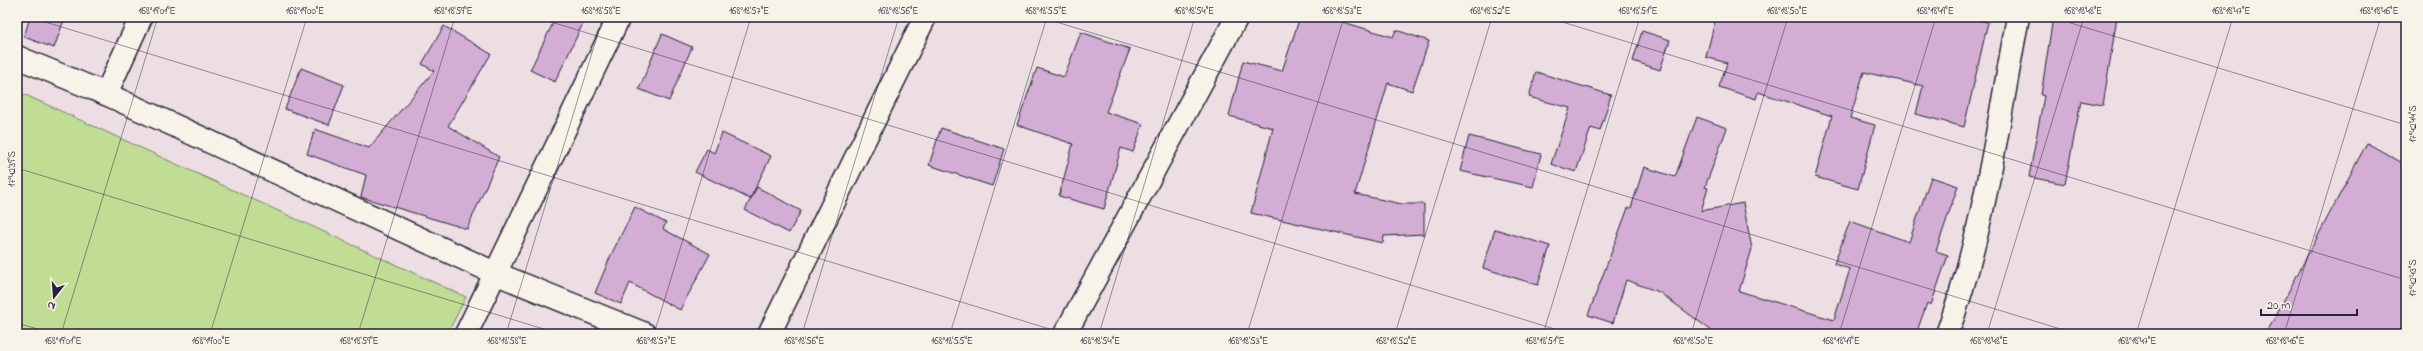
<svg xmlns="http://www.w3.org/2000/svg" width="2423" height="351" font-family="'Indie Flower',sans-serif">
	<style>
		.green { fill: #c1dd94; stroke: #728068 }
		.building { fill: #d4add4; stroke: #22223b }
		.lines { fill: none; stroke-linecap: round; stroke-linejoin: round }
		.minor-casing { stroke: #22223b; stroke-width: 25 }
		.minor { stroke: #f7f3e8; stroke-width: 22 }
		.ticks { fill: none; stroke: #22223b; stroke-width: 1; stroke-opacity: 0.45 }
		.neatline { fill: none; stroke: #22223b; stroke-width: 1.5 }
		.ticks-label { font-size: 10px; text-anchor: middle; fill: #22223b }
	</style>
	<rect width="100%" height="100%" fill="#ecdee2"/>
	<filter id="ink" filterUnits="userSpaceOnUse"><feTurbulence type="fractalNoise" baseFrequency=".025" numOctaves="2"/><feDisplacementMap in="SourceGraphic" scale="8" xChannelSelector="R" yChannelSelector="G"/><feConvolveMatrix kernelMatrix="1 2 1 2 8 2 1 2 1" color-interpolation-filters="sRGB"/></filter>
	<g filter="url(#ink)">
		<!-- green -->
		<polygon class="green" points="17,91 466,297 447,334 17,334"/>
		<!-- building -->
		<g class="building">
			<polygon points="30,17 65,17 54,48 24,37"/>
			<polygon points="556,17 586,17 555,82 530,70"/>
			<polygon points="1300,17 1345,17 1343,22 1393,37 1396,30 1429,41 1412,91 1388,83 1355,194 1402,204 1424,204 1424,234 1384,236 1383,243 1251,213 1273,128 1229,116 1243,61 1282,71"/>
			<polygon points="1716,17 1965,17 1988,22 1964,127 1916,114 1923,86 1864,72 1850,118 1875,125 1858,189 1815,177 1832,116 1758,92 1756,99 1719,87 1727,63 1706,57"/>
			<polygon points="2053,17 2117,17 2103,105 2081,101 2065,184 2029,177 2044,96 2041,95"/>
			<polygon points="444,26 491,54 448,126 499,157 467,229 361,197 366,175 307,154 315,129 369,148 434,71 422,64"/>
			<polygon points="1642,31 1670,40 1660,70 1633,61"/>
			<polygon points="1081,32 1130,49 1106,112 1143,124 1133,152 1121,148 1104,209 1059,196 1073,144 1017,125 1037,68 1064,77"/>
			<polygon points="662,34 692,47 669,101 639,89"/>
			<polygon points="301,68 344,85 329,125 285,109"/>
			<polygon points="1536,72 1611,95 1600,131 1591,128 1576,172 1551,164 1570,108 1529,97"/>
			<polygon points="1697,117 1727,128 1705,187 1708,188 1701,211 1743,203 1752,249 1739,291 1834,320 1850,269 1834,264 1850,221 1909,242 1931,177 1958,186 1936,251 1948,255 1931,305 1927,303 1916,334 1716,334 1659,292 1626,280 1613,323 1588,315 1628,208 1631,208 1644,167 1675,177"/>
			<polygon points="941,128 1004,149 992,186 929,165"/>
			<polygon points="722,133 771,156 750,199 695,172 707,149 714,153"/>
			<polygon points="1469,136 1541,154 1533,187 1460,171"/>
			<polygon points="2367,143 2406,165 2406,334 2266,334"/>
			<polygon points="757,187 801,211 789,233 745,210"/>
			<polygon points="635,207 666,223 663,229 710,254 680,310 630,283 621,304 595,293 611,255"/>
			<polygon points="1495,229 1550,246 1538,285 1483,268"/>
		</g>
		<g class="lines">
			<defs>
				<g id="minor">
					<polyline points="17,57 106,94 497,274 645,334"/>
					<polyline points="106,94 141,17"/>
					<polyline points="466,334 619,17"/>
					<polyline points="769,334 925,17"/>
					<polyline points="1065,334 1237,17"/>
					<path d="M1947 334C1984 233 1998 123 2018 17"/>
				</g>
			</defs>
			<!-- minor casing -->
			<use href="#minor" class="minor-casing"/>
			<!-- minor -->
			<use href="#minor" class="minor"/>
		</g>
	</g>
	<!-- ticks -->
	<path class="ticks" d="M29 17 1066 334M535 17 1571 334M1040 17 2077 334M1546 17 2406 280M2051 17 2406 125M17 168 560 334M17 323 55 334M61 334 158 17M210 334 307 17M358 334 455 17M506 334 603 17M654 334 751 17M802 334 899 17M950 334 1047 17M1099 334 1195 17M1247 334 1344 17M1395 334 1492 17M1543 334 1640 17M1691 334 1788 17M1839 334 1936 17M1987 334 2084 17M2136 334 2233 17M2284 334 2381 17"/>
	<!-- margin -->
	<rect width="2423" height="351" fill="none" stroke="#f7f3e8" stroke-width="44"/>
	<!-- north arrow -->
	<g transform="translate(54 297) rotate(197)" stroke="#f7f3e8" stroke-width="3" paint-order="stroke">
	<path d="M0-3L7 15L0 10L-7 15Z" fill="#22223b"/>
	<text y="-6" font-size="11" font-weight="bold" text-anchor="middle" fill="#22223b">N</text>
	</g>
	<!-- scale -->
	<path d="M2261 309v6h96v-6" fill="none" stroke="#22223b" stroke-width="2"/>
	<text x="2267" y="309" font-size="12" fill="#22223b" stroke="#f7f3e8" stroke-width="3" paint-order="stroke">20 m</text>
	<rect x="22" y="22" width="2379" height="307" class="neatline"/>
	<g class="ticks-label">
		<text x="157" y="14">168°19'01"E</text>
		<text x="305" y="14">168°19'00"E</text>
		<text x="453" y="14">168°18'59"E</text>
		<text x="601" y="14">168°18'58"E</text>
		<text x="749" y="14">168°18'57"E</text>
		<text x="898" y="14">168°18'56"E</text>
		<text x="1046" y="14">168°18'55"E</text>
		<text x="1194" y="14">168°18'54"E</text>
		<text x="1342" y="14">168°18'53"E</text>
		<text x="1490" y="14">168°18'52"E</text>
		<text x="1638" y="14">168°18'51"E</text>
		<text x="1787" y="14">168°18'50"E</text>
		<text x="1935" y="14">168°18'49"E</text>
		<text x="2083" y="14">168°18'48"E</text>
		<text x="2231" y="14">168°18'47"E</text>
		<text x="2379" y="14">168°18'46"E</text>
		<text transform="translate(2412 124) rotate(-90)" y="4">17°42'44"S</text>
		<text transform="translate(11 169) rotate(-90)" y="4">17°42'39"S</text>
		<text transform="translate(2412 278) rotate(-90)" y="4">17°42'43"S</text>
		<text x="63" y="344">168°19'01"E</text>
		<text x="211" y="344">168°19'00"E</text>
		<text x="359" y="344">168°18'59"E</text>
		<text x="507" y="344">168°18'58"E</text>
		<text x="656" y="344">168°18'57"E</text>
		<text x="804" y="344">168°18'56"E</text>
		<text x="952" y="344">168°18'55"E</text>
		<text x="1100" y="344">168°18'54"E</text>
		<text x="1248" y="344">168°18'53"E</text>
		<text x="1396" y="344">168°18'52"E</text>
		<text x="1545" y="344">168°18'51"E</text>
		<text x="1693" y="344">168°18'50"E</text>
		<text x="1841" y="344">168°18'49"E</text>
		<text x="1989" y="344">168°18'48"E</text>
		<text x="2137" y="344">168°18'47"E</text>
		<text x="2285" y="344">168°18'46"E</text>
	</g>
</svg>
